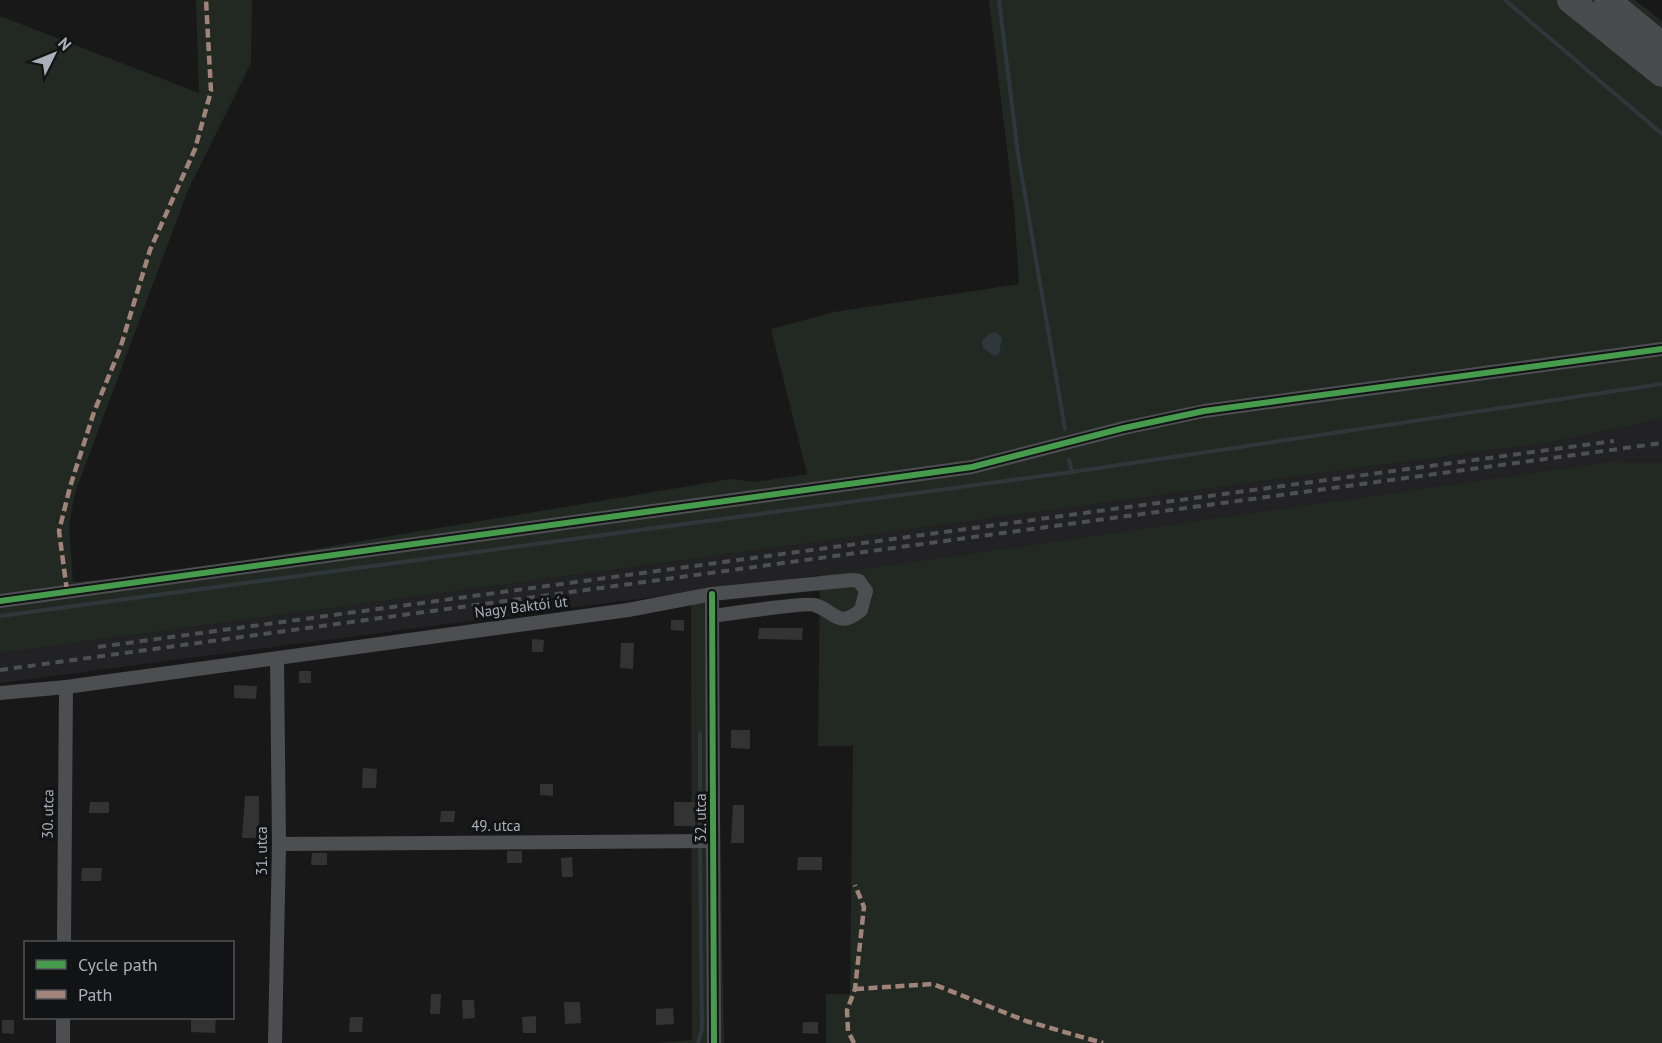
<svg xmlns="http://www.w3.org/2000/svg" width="1662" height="1043" font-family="'PT Sans',sans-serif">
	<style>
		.built { fill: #222224 }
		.green { fill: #222922 }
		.water { fill: #2e373b }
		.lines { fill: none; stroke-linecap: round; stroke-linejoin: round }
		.stream { stroke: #2e373b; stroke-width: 4 }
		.building { fill: #333334 }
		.minor { stroke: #4d4e51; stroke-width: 14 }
		.motorway { stroke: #4a4b4e; stroke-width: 26 }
		.rail { stroke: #4d4f51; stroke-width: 4; stroke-dasharray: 8 6; stroke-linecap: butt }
		.quiet { stroke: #a18479; stroke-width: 4.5; stroke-dasharray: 9 4.5; stroke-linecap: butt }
		.cycleway-casing { stroke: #121314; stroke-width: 10 }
		.cycleway { stroke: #469c4c; stroke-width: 6 }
		.labels { text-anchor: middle; stroke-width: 6; stroke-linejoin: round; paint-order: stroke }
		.street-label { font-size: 15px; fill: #aab0b9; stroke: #121314 }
	</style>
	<rect width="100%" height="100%" fill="#181818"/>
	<!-- built -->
	<polygon class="built" points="1662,419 1662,463 1610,462 820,575 0,683 0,653 1552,442"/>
	<!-- green -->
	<g class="green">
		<polygon points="196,0 252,0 251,63 188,190 75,493 69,526 73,582 153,576 731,479 755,482 807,474 771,329 834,312 1019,284 1014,208 989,0 1635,0 1662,21 1662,419 1552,442 0,653 0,16 199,93"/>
		<polygon points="1610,462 1662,463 1662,1043 826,1043 826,994 850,994 853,746 818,746 820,575"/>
		<polygon points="716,589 724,1043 655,1043 692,1040 691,592"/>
	</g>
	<!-- water -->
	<polygon class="water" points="996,332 1002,338 999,354 994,356 983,348 982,341 989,334"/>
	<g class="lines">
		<!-- stream -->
		<g class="stream">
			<polyline points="999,0 1018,154 1065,429"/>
			<polyline points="1505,0 1662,134"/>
			<polyline points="1069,460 1072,472"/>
			<polyline points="0,616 1072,472 1662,384"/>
			<polyline points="700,733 700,837"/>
			<polyline points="698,1043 702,1030 700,845"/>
		</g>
	</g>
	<!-- building -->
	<g class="building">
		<polygon points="671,620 684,620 684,631 671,630"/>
		<polygon points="759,628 803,628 802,640 758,639"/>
		<polygon points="532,639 544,640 543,652 532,652"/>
		<polygon points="621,643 634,643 633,669 620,668"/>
		<rect x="299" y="671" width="12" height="12"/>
		<polygon points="234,685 257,686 256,699 234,698"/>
		<polygon points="731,730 750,730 750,749 731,748"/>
		<polygon points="363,768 377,769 376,788 362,788"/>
		<polygon points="540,784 553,784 553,796 540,795"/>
		<polygon points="245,796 259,796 259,838 242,838"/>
		<polygon points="90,802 109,802 109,813 89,813"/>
		<rect x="674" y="802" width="21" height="24"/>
		<polygon points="733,805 744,805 744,843 731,843"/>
		<polygon points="441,811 455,811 454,822 440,822"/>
		<rect x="507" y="851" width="15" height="12"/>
		<polygon points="312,853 327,853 327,865 311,865"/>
		<polygon points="572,857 573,877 562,877 561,858"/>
		<polygon points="798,857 822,857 822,870 797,870"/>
		<polygon points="82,868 102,868 101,881 81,881"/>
		<polygon points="431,994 441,994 440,1014 430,1014"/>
		<polygon points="462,1000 474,1000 475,1018 463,1019"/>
		<polygon points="564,1002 580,1002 581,1023 565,1024"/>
		<polygon points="673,1008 674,1024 656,1025 656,1009"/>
		<polygon points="536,1016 536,1033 523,1033 522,1017"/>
		<polygon points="191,1017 216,1017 215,1033 191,1032"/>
		<polygon points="350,1017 363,1017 362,1032 349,1032"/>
		<polygon points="2,1020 14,1020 14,1034 2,1033"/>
		<polygon points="803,1022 818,1022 818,1034 802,1033"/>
	</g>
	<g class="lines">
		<!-- minor -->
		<g class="minor">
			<polyline points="712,594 714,1043"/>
			<polyline points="0,601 972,467 1124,428 1204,411 1662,349"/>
			<path d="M0 693 66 687 628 610 712 594 852 580 859 581 866 591 861 610C838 629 836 612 815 605 807 602 727 614 712 616"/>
			<polyline points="279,844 713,841"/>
			<polyline points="64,942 66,687"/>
			<polyline points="63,1043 63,1018"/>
			<polyline points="275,1043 279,844 277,659"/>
		</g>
		<!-- motorway -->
		<g class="motorway">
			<polyline points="1570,0 1662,74"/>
			<polyline points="1607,0 1662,45"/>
		</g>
		<!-- rail -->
		<g class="rail">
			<polyline points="98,647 1614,441"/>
			<polyline points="0,670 1662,443"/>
		</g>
		<!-- quiet -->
		<g class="quiet">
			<polyline points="67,591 59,531 70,487 94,412 120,349 150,250 195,149 211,91 206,0"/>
			<polyline points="855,989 933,984 1026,1021 1103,1043"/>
			<polyline points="854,1043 848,1031 847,1010 855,989 864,907 855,885"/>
		</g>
		<defs>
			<g id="cycleway">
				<polyline points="712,594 714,1043"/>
				<polyline points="0,601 972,467 1124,428 1204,411 1662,349"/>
			</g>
		</defs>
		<!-- cycleway casing -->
		<use href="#cycleway" class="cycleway-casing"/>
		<!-- cycleway -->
		<use href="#cycleway" class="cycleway"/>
	</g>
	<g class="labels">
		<!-- street labels -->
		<g class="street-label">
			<text transform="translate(521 607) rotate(-7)" y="5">Nagy Baktói út</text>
			<text transform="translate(48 814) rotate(-89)" y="5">30. utca</text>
			<text transform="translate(701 818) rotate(-90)" y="5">32. utca</text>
			<text x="496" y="831">49. utca</text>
			<text transform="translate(262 851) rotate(-90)" y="5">31. utca</text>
		</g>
	</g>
	<!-- legend -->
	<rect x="24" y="941" width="210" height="78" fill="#121314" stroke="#4f5256" stroke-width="1.5"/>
	<rect x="36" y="960" width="30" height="9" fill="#469c4c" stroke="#4f5256" stroke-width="1.5"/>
	<text x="78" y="971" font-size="18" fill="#aab0b9">Cycle path</text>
	<rect x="36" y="990" width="30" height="9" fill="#a18479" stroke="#4f5256" stroke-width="1.5"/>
	<text x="78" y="1001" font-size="18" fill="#aab0b9">Path</text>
	<!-- north arrow -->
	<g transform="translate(54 54) rotate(47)" stroke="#121314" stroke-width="4.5" paint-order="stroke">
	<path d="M0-4.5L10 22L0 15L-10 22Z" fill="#aab0b9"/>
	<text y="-9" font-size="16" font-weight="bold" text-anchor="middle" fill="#aab0b9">N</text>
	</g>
</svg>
